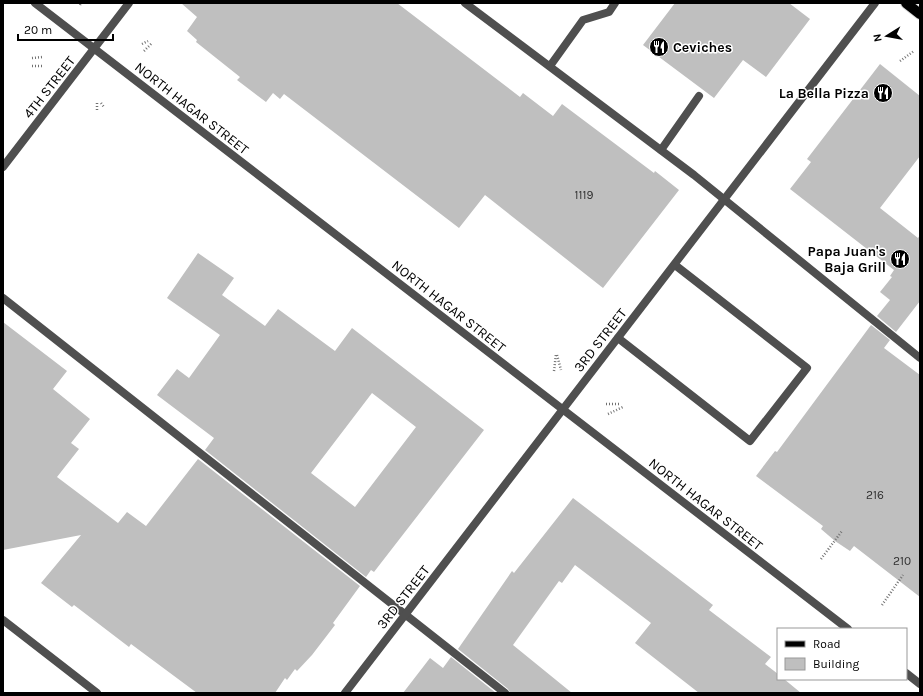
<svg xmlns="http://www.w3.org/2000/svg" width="923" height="696" font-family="Karla,sans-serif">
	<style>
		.building { fill: #bfbfbf; fill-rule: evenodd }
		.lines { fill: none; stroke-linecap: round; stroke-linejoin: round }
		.primary-casing { stroke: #dbdbdb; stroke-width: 12 }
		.path { stroke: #717171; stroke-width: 2.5; stroke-dasharray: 1 2; stroke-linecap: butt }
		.service { stroke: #4f4f4f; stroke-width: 8 }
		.minor { stroke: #4f4f4f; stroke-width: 8 }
		.tertiary { stroke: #4f4f4f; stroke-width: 8 }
		.primary { stroke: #000; stroke-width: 10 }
		.labels { text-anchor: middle; stroke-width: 3; stroke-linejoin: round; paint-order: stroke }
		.number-label { font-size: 12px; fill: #303030 }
		.poi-label { font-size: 14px; font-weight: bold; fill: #000; stroke: #fff; text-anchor: end }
		.street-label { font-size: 14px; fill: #000; stroke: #fff }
	</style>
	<rect width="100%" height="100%" fill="#fff"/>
	<!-- building -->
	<g class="building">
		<polygon points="181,3 397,3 520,97 523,93 553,116 562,104 654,173 655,171 679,190 603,288 485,195 459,228 284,94 280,99 273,93 266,102 237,80 240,77 196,42 197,40 187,31 197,17"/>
		<polygon points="675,3 789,3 810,19 766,77 743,60 714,98 643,45"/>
		<polygon points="880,64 920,96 920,156 880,208 918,238 920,235 920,301 896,332 877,316 890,300 880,292 892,277 890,276 894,270 790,189 811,162 807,159"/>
		<path d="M198 253 234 278 222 295 265 326 278 309 335 351 352 328 484 430 374 572 371 570 366 577 205 450 214 438 157 395 177 369 189 378 220 335 167 298ZM372 393 416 427 355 507 311 473Z"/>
		<polygon points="3,322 67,371 53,389 90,419 71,443 79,449 57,477 118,523 127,512 146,526 198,459 360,586 333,623 335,625 312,655 297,671 295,669 287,680 285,678 275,693 197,693 131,644 129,647 74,605 72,607 41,583 81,535 3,550"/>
		<polygon points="871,325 890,340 884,348 920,375 920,597 854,546 850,551 835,541 821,529 823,526 756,476 775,451 777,452"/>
		<polygon points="573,498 713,605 709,610 771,657 765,664 778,674 778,679 784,679 801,693 699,693 635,643 651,623 575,565 562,583 559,581 513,645 572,693 510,693 508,689 458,649 512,571 514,573"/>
		<polygon points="451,657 496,693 403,693 430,658 443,668"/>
	</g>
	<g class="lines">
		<defs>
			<polyline id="primary" points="906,3 920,14"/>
		</defs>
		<!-- primary casing -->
		<use href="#primary" class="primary-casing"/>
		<!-- path -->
		<g class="path">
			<polyline points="80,5 81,3"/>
			<polyline points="142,44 148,41"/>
			<polyline points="144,51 152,43"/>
			<polyline points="32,58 43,57"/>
			<polyline points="900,61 914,51"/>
			<polyline points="32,66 44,66"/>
			<polyline points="97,103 97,110"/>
			<polyline points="101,103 104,107"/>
			<polyline points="557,355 561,370"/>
			<polyline points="554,371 556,354"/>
			<polyline points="606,404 619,404"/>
			<polyline points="608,414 623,407"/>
			<polyline points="821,559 842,531"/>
			<polyline points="882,605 903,575"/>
		</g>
		<!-- service -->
		<g class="service">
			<polyline points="465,3 694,175 920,358"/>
			<polyline points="550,66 583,20 609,12 615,3"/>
			<polyline points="661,150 699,96"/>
			<polyline points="3,298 505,693"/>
			<polyline points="618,338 750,441 807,368 675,265"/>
		</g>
		<!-- minor -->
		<g class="minor">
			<polyline points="35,3 848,629"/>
			<polyline points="3,620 97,693"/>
			<polyline points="906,673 920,684"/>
			<polyline points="345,693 875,3"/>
		</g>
		<!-- tertiary -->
		<polyline class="tertiary" points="3,167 129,3"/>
		<!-- primary -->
		<use href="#primary" class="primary"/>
	</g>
	<!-- icons -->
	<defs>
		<symbol id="restaurant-disc" viewBox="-11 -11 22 22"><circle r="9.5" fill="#000" stroke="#fff"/><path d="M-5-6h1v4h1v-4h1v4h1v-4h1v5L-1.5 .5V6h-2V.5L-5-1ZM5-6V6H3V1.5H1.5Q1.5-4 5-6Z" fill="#fff"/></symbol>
	</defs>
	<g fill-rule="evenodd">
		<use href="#restaurant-disc" x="648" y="36" width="22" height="22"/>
		<use href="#restaurant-disc" x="872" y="82" width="22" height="22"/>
		<use href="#restaurant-disc" x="889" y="248" width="22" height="22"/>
	</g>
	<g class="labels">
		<!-- number labels -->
		<g class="number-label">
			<text x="584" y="199">1119</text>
			<text x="875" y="499">216</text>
			<text x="902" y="565">210</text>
		</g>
		<!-- poi labels -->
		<g class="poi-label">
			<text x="673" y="52" text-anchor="start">Ceviches</text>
			<text x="869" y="98">La Bella Pizza</text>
			<text x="886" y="256">Papa Juan's<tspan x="886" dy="16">Baja Grill</tspan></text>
		</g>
		<!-- street labels -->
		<g class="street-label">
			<text transform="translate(49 87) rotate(-52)" y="5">4TH STREET</text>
			<text transform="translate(192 108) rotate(38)" y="5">NORTH HAGAR STREET</text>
			<text transform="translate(449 306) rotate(38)" y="5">NORTH HAGAR STREET</text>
			<text transform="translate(600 340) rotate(-52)" y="5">3RD STREET</text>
			<text transform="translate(706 504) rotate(38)" y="5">NORTH HAGAR STREET</text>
			<text transform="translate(403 597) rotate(-52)" y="5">3RD STREET</text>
		</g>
	</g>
	<!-- border -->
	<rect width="923" height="696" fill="none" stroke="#000000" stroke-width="8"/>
	<!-- legend -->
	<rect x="777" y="628" width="130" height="52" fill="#ffffff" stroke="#999999"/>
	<rect x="785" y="641" width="20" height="6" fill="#000000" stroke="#999999"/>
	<text x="813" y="648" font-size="12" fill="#000000">Road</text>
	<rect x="785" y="658" width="20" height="12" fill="#bfbfbf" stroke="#999999"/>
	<text x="813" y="668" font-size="12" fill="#000000">Building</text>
	<!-- north arrow -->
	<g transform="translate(887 36) rotate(259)" stroke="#ffffff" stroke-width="3" paint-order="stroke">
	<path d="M0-3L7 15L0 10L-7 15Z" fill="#000000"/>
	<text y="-6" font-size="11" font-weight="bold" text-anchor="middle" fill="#000000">N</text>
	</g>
	<!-- scale -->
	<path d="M18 34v6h95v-6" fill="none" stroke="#000000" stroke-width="2"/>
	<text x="24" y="34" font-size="12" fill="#000000" stroke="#ffffff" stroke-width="3" paint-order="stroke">20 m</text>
</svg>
